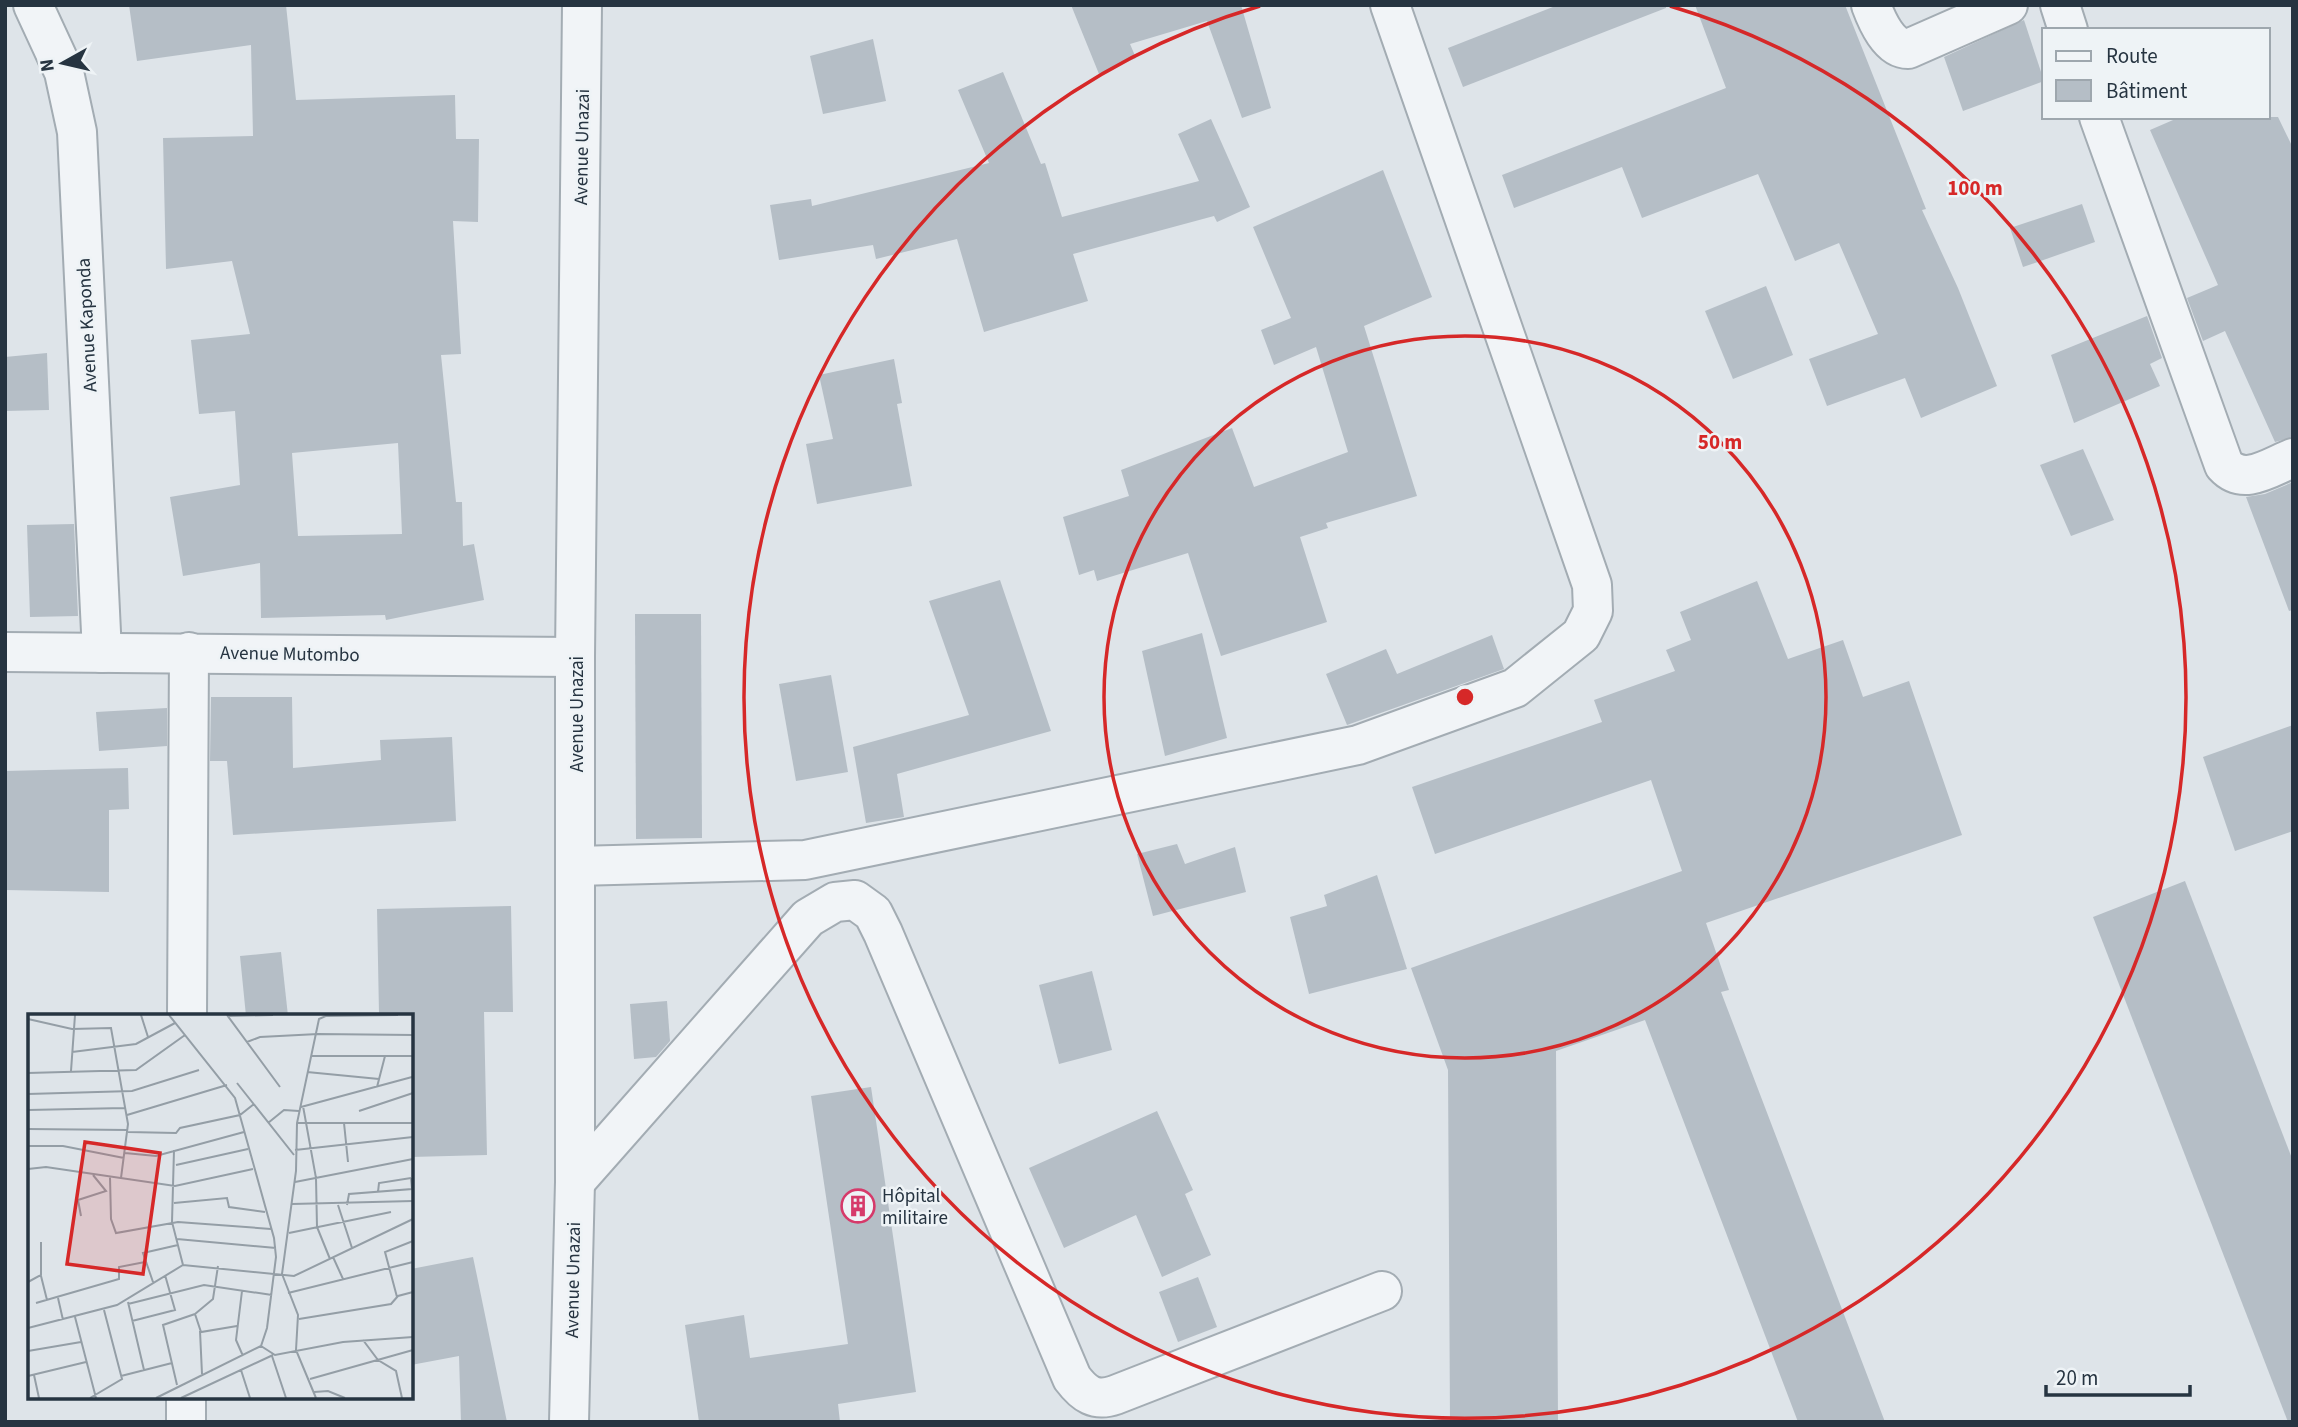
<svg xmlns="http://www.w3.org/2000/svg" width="2298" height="1427" font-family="'Source Sans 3',sans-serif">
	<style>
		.building { fill: #b5bec6; fill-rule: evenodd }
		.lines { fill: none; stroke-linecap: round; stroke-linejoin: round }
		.minor-casing { stroke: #a3acb3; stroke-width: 42 }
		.minor { stroke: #f1f4f7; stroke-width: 38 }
		.ring { fill: none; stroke: #d62828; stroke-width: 3.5 }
		.labels { text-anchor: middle; stroke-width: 5; stroke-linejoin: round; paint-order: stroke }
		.street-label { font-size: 19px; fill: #263441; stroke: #eef3f6 }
		.poi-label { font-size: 19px; fill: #263441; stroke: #eef3f6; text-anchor: start }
		.inset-road { fill: none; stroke: #949ea6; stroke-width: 2 }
		.view { fill: #d62828; fill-opacity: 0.15; stroke: #d62828; stroke-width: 3.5 }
		.inset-edge { fill: none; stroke: #263441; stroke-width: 3.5 }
		.centre { fill: #d62828; stroke: #eef3f6; stroke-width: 3.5 }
		.ring-label { font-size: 21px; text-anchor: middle; font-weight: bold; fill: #d62828; stroke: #eef3f6; stroke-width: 5; stroke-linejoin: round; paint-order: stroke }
	</style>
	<rect width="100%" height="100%" fill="#dee4e9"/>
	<!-- building -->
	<g class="building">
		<path d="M129 5H286L296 100 455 95 456 139H479L478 222 453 221 461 354 441 355 456 502H462L463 546 474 544 484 600 386 620 385 615 261 618 260 563 183 576 170 497 240 485 235 411 199 414 191 340 250 334 232 261 166 269 163 138 253 136 251 45 137 61ZM398 443 402 534 298 536 292 453Z"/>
		<polygon points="1071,5 1241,5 1271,108 1242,118 1207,21 1130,44 1136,58 1099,74"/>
		<polygon points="1558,5 1666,5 1666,8 1463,87 1448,48"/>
		<polygon points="1695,5 1845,5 1926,209 1922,210 1958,288 1997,386 1921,418 1905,378 1827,406 1809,359 1878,334 1839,243 1795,261 1758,174 1642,218 1622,167 1514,208 1502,175 1726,88"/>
		<polygon points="2024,20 2044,81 1963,111 1944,57"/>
		<polygon points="873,39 886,101 823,114 810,56"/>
		<polygon points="1003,72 1041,164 1045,163 1062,217 1199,181 1178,134 1211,119 1250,207 1217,222 1214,216 1073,254 1088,301 984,332 957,239 876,259 873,245 779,260 770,205 811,199 812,206 989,163 958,90"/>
		<polygon points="2180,117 2278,117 2293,148 2293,437 2275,442 2225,331 2203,341 2187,298 2218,285 2150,130"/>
		<polygon points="1383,170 1432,297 1364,326 1417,496 1326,523 1328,528 1300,537 1327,622 1221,656 1188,553 1097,581 1094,570 1079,575 1063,517 1129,496 1121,470 1232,428 1254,487 1348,452 1316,347 1274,365 1261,330 1291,318 1253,227"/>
		<polygon points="2082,204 2095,242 2023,267 2010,228"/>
		<polygon points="1766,286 1793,355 1733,379 1705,311"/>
		<polygon points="2147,316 2162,358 2150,364 2160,386 2074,423 2051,355"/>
		<polygon points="47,353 49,410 5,411 5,357"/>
		<polygon points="894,359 902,403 897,404 912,486 817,504 806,444 833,439 819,375"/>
		<polygon points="2083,449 2114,520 2071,536 2040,465"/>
		<polygon points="2293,482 2293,610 2289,611 2246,497 2265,494"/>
		<polygon points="74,524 78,616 30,617 27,525"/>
		<polygon points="1000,580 1051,731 897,774 904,817 866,823 853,747 969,715 929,601"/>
		<polygon points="1757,581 1788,659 1843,640 1863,697 1909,681 1962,835 1706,923 1729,990 1721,992 1885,1422 1798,1422 1645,1020 1556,1051 1558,1422 1450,1422 1448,1070 1411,968 1682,871 1651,780 1435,854 1412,787 1602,722 1594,700 1675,671 1666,650 1691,640 1680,612"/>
		<polygon points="635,614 701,614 702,838 636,839"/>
		<polygon points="1202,633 1227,738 1165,756 1142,651"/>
		<polygon points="1492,635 1504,669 1347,725 1326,674 1386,649 1397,674"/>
		<polygon points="831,675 848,772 796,781 779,684"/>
		<polygon points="211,697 292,697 293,768 381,760 380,740 452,737 456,821 233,835 227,761 210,761"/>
		<polygon points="167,708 167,746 99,751 96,712"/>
		<polygon points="2293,725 2293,831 2235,851 2203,757"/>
		<polygon points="128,768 129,809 109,810 109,892 5,890 5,771"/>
		<polygon points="1177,844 1185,864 1235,847 1246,892 1153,916 1137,854"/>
		<polygon points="1377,875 1407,969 1309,994 1290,917 1327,906 1324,895"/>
		<polygon points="2185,881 2293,1161 2293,1422 2288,1422 2093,917"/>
		<polygon points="511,906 513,1012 484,1012 487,1155 411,1157 411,1014 379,1014 377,909"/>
		<polygon points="281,952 288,1016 246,1016 240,956"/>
		<polygon points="1092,971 1112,1050 1059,1064 1039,985"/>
		<polygon points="667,1001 670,1041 656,1057 634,1059 630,1004"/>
		<polygon points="871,1087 916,1392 838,1404 840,1422 699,1422 685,1325 744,1315 750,1358 848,1344 811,1096"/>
		<polygon points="1157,1111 1193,1190 1185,1194 1211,1255 1162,1277 1136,1215 1064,1248 1029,1168"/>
		<polygon points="473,1257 477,1276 507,1422 461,1422 459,1356 411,1365 411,1269"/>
		<polygon points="1198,1277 1217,1327 1178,1342 1159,1292"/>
	</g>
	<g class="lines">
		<defs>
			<g id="minor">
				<polyline points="33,5 64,72 77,132 102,653"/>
				<path d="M1871 5C1877 21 1889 49 1908 49L2008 5"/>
				<polyline points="2060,5 2068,30"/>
				<path d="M2099 117 2224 465C2244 487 2270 467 2293 458"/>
				<polyline points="5,652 575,657"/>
				<polyline points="576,866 805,860 1358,745 1515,688 1581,635 1593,611 1592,585 1390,5"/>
				<polyline points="187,1016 189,652"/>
				<path d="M575 1182 808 918 835 902 855 900 873 913 883 933 1072 1378C1084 1394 1095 1402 1115 1395L1382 1291"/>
				<polyline points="186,1397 186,1422"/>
				<polyline points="569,1422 575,1182 575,657 582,5"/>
			</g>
		</defs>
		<!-- minor casing -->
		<use href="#minor" class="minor-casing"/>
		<!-- minor -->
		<use href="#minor" class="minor"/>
	</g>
	<!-- distance rings -->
	<g class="ring">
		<circle cx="1465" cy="697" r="361"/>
		<path d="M1670 6A721 721 0 1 1 1260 6"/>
	</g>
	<!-- icons -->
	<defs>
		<symbol id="building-ring" viewBox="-11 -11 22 22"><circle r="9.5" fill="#eef3f6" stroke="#d63a6a" stroke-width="1.5"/><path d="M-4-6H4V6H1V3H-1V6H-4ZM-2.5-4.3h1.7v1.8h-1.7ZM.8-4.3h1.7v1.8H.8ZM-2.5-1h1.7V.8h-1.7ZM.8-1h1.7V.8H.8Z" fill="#d63a6a"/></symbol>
	</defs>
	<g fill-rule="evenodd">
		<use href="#building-ring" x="839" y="1187" width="38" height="38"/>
	</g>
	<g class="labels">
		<!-- street labels -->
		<g class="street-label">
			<text transform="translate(581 147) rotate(-89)" y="7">Avenue Unazai</text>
			<text transform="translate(86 325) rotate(-93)" y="7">Avenue Kaponda</text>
			<text transform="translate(290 653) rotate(1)" y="7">Avenue Mutombo</text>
			<text transform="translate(576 714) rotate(-90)" y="7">Avenue Unazai</text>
			<text transform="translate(572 1280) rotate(-89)" y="7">Avenue Unazai</text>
		</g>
		<!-- poi labels -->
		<g class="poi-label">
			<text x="882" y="1202">Hôpital<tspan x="882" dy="22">militaire</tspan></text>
		</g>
	</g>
	<!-- overview -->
	<g transform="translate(28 1014)">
		<rect width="385" height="385" fill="#dee4e9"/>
		<path class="inset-road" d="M113 1 120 23M199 1 252 73M199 2 245 1M299 2 370 1M0 5 44 15 83 14 100 110 93 164M219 28 232 23 290 20 385 21M44 38 108 30 147 9M283 42H385M43 57 47 1M279 58 351 65M0 59 108 56 157 21M209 69 266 141M349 73 357 42M0 80 104 77 171 56M275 92 288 164 289 213 302 245M273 93 384 63M0 96 97 94M331 97 385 79M99 101 199 71M240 109 256 96 271 97M269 109H385M316 109 320 148M0 115 100 116M100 118 148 119 152 114 212 101 226 90M0 132H35L96 144M146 136 144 208 155 251M267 136 385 123M97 139 128 142 216 118M148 151 220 135M0 155 18 153 147 172 225 155M82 163 83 205 88 219 150 208 243 215M267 168 385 145M350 178 351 169 383 164M146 189 199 184 201 193 237 198M264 190 385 187M310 191 324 234M319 191 321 180 384 175 383 164M53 202 50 186 78 177 65 161M261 219 363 198M149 225 248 234M305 243 315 265M13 262 19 286M0 268 13 261V228M125 268 115 239 150 231M214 277 208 326 215 342M260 279 385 248M369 283 357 238 385 227M30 284 35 306M100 288 116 356M8 289 91 265V253L117 248M100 290 176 271 244 281M167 300 185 285 190 252M167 300 173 318 209 312M47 303 68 384M271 305 363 290 370 282 385 278M104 307 147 296 137 261M0 314 89 291 155 251 266 262 385 205M172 317 174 360M335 326 350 346 368 357 374 384M233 332 247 341 315 328 385 323M0 337 53 328M244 342 258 384M213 356 222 384M6 361 11 384M0 362 58 348M93 362 144 349M282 365 385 336M149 371 135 311 167 300M286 378 300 377 317 384M62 384 94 365 76 296M128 384 233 332 239 314 248 243 246 224 207 84 141 1M153 384 245 341M288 384 268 336 270 301 254 260 268 157 269 109 291 5 300 1"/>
		<path class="view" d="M57 128 132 139 115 260 39 250Z"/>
		<rect width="385" height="385" class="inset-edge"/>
	</g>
	<circle cx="1465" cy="697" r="10" class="centre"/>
	<g class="ring-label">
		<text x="1975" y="195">100 m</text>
		<text x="1720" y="449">50 m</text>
	</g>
	<!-- border -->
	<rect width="2298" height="1427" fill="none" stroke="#263441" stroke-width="14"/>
	<!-- legend -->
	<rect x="2042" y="28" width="228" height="91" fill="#eef3f6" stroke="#9ea7ae" stroke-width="2"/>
	<rect x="2056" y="51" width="35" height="10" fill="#f1f4f7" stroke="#9ea7ae" stroke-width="2"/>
	<text x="2106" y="63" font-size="21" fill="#263441">Route</text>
	<rect x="2056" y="80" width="35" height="21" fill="#b5bec6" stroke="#9ea7ae" stroke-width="2"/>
	<text x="2106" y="98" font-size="21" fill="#263441">Bâtiment</text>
	<!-- north arrow -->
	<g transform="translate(63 63) rotate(262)" stroke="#eef3f6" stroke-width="5" paint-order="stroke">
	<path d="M0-5L12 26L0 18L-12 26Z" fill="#263441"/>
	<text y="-10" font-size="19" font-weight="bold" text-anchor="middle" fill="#263441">N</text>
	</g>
	<!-- scale -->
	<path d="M2046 1385v10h144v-10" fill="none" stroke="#263441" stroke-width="3.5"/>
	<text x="2056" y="1385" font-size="21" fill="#263441" stroke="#eef3f6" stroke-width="5" paint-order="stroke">20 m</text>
</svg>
